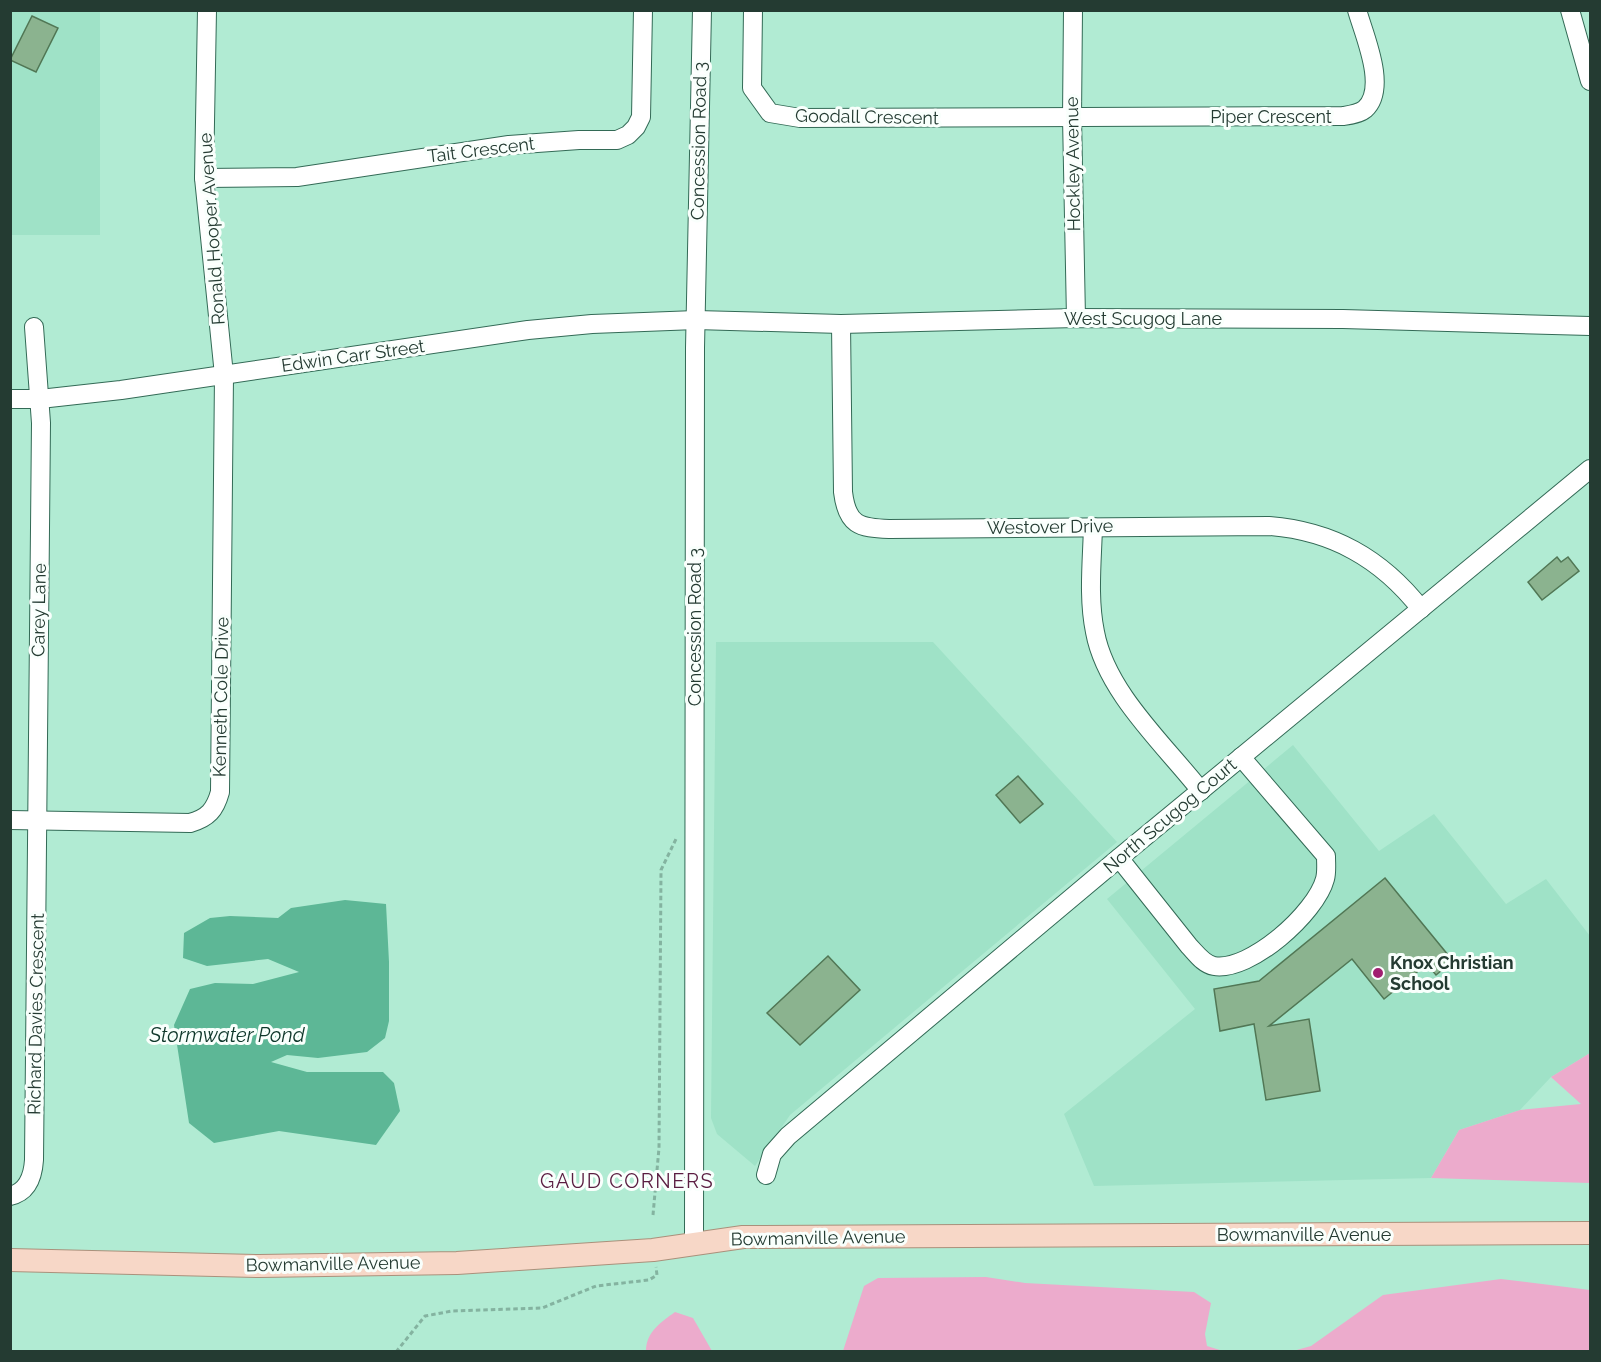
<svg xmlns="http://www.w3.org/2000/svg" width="1601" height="1362" font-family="Raleway,sans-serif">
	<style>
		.built { fill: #9fe2c7 }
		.green { fill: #ecabcc }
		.water { fill: #5db796 }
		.building { fill: #8bb38f; stroke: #517755; stroke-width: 1.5 }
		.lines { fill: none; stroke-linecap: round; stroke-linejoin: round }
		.minor-casing { stroke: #336a56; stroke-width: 20 }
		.major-casing { stroke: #aa907b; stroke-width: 24 }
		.path { stroke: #84b3a0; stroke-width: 3; stroke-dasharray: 4.5 3; stroke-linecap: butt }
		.minor { stroke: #fff; stroke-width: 18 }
		.major { stroke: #f7d7c7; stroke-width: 22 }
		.poi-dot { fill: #a01f70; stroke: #f9fffc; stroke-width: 2 }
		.labels { text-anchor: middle; stroke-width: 6; stroke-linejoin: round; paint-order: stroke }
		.street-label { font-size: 18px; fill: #243b32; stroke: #f9fffc }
		.poi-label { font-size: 18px; font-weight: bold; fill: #243b32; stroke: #f9fffc; text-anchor: start }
		.water-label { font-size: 20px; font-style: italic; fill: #0e372a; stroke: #f9fffc }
		.neighbourhood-label { font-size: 20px; letter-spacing: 1.5px; fill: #5a1d41; stroke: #f9fffc }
	</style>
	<rect width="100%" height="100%" fill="#b1ebd3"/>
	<!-- built -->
	<g class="built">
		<polygon points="10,11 100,11 100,235 11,235"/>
		<polygon points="716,642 933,642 1117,842 790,1115 755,1166 717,1134 711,1118"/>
		<polygon points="1293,745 1379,851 1434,814 1506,904 1546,879 1590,936 1590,1053 1551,1077 1520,1110 1459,1130 1431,1178 1094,1186 1064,1114 1195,1009 1107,899"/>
	</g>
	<!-- green -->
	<g class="green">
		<polygon points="1590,1053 1590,1183 1431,1178 1459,1130 1520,1110 1581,1104 1551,1077"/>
		<polygon points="986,1277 1025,1283 1194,1292 1211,1303 1205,1334 1207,1346 1223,1351 843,1351 864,1286 878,1278"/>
		<polygon points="1501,1279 1590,1290 1590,1351 1293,1351 1311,1346 1383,1295"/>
		<path d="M675 1312 693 1318 712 1351H646C646 1332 661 1322 675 1312Z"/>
	</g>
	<!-- water -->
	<polygon class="water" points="345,900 386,904 389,962 389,1021 385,1038 367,1052 318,1058 287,1055 271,1062 307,1072 383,1072 394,1083 400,1111 376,1145 279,1131 214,1143 189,1123 174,1025 190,989 215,983 253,984 299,972 268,959 207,966 183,958 184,933 210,918 230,916 278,918 291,908"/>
	<!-- building -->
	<g class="building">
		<polygon points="32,16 58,28 36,72 10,60"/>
		<polygon points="1557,557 1561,562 1568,557 1579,571 1542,600 1528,582"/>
		<polygon points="1018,776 1043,804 1020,823 996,795"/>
		<polygon points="1385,878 1453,961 1436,975 1427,964 1384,999 1352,959 1269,1026 1309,1019 1320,1091 1266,1100 1254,1024 1220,1031 1214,989 1259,981"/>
		<polygon points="828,956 860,990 800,1045 767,1013"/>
	</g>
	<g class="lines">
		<defs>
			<g id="minor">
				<path d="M753 10 752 88 770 113 800 118 1343 116C1350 115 1359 114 1365 109 1388 88 1364 35 1357 10"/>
				<polyline points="1073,10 1072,117 1076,318"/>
				<polyline points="1570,10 1590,81"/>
				<polyline points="204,178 297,177 509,145 579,140 617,140 628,135 636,127 641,117 643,10"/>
				<path d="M841 324 843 492C847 525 859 528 889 529L1269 526C1332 531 1381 558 1421 609"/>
				<polyline points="10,399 40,399 121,390 528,330 592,324 696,320 841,324 1076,318 1343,319 1590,326"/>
				<path d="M1093 527C1092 562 1088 598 1095 632 1106 692 1164 744 1201 791"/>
				<path d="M10 820 190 823C208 818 215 810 220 792L224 375 204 178 207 10"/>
				<path d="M1119 858 1189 946C1196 953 1203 964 1214 966 1250 972 1316 913 1325 879 1327 872 1326 864 1326 856L1241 757"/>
				<polyline points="766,1175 772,1154 788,1136 1119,858 1590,469"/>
				<path d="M10 1196C28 1192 33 1176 34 1160L41 423 34 327"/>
				<polyline points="694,1244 695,348 702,10"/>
			</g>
			<polyline id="major" points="10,1260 259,1266 457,1263 653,1250 743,1237 1590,1233"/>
		</defs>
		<!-- minor casing -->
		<use href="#minor" class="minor-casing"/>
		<!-- major casing -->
		<use href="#major" class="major-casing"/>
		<!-- path -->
		<g class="path">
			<polyline points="653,1215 659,1148 661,870 677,837"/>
			<polyline points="396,1352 425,1316 452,1311 542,1308 596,1286 649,1280 657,1275 656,1267"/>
		</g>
		<!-- minor -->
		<use href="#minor" class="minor"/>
		<!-- major -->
		<use href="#major" class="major"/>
	</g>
	<!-- markers -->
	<circle class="poi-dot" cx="1378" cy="973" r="6"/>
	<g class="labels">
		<!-- street labels -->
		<g class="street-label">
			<text transform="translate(867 117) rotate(1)" y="6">Goodall Crescent</text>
			<text x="1271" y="123">Piper Crescent</text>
			<text transform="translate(699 141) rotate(-89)" y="6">Concession Road 3</text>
			<text transform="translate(481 150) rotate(-7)" y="6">Tait Crescent</text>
			<text transform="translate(1073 164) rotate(-91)" y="6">Hockley Avenue</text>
			<text transform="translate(212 229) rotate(-94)" y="6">Ronald Hooper Avenue</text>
			<text x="1143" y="325">West Scugog Lane</text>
			<text transform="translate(353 356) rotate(-8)" y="6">Edwin Carr Street</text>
			<text transform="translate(1050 527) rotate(-1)" y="6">Westover Drive</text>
			<text transform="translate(39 610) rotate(-89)" y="6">Carey Lane</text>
			<text transform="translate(695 627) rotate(-90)" y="6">Concession Road 3</text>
			<text transform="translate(221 697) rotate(-89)" y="6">Kenneth Cole Drive</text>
			<text transform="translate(1170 816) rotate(-40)" y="6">North Scugog Court</text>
			<text transform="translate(36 1014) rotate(-89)" y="6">Richard Davies Crescent</text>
			<text x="1304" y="1241">Bowmanville Avenue</text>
			<text transform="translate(818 1238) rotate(-1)" y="6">Bowmanville Avenue</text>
			<text transform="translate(333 1264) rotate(-1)" y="6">Bowmanville Avenue</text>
		</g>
		<!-- poi labels -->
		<g class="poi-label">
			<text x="1390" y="969">Knox Christian<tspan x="1390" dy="21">School</tspan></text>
		</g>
		<!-- water labels -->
		<g class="water-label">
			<text x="227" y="1042">Stormwater Pond</text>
		</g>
		<!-- neighbourhood labels -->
		<g class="neighbourhood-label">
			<text x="627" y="1188">GAUD CORNERS</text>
		</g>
	</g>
	<!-- border -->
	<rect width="1601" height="1362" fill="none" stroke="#243b32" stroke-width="24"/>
</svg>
